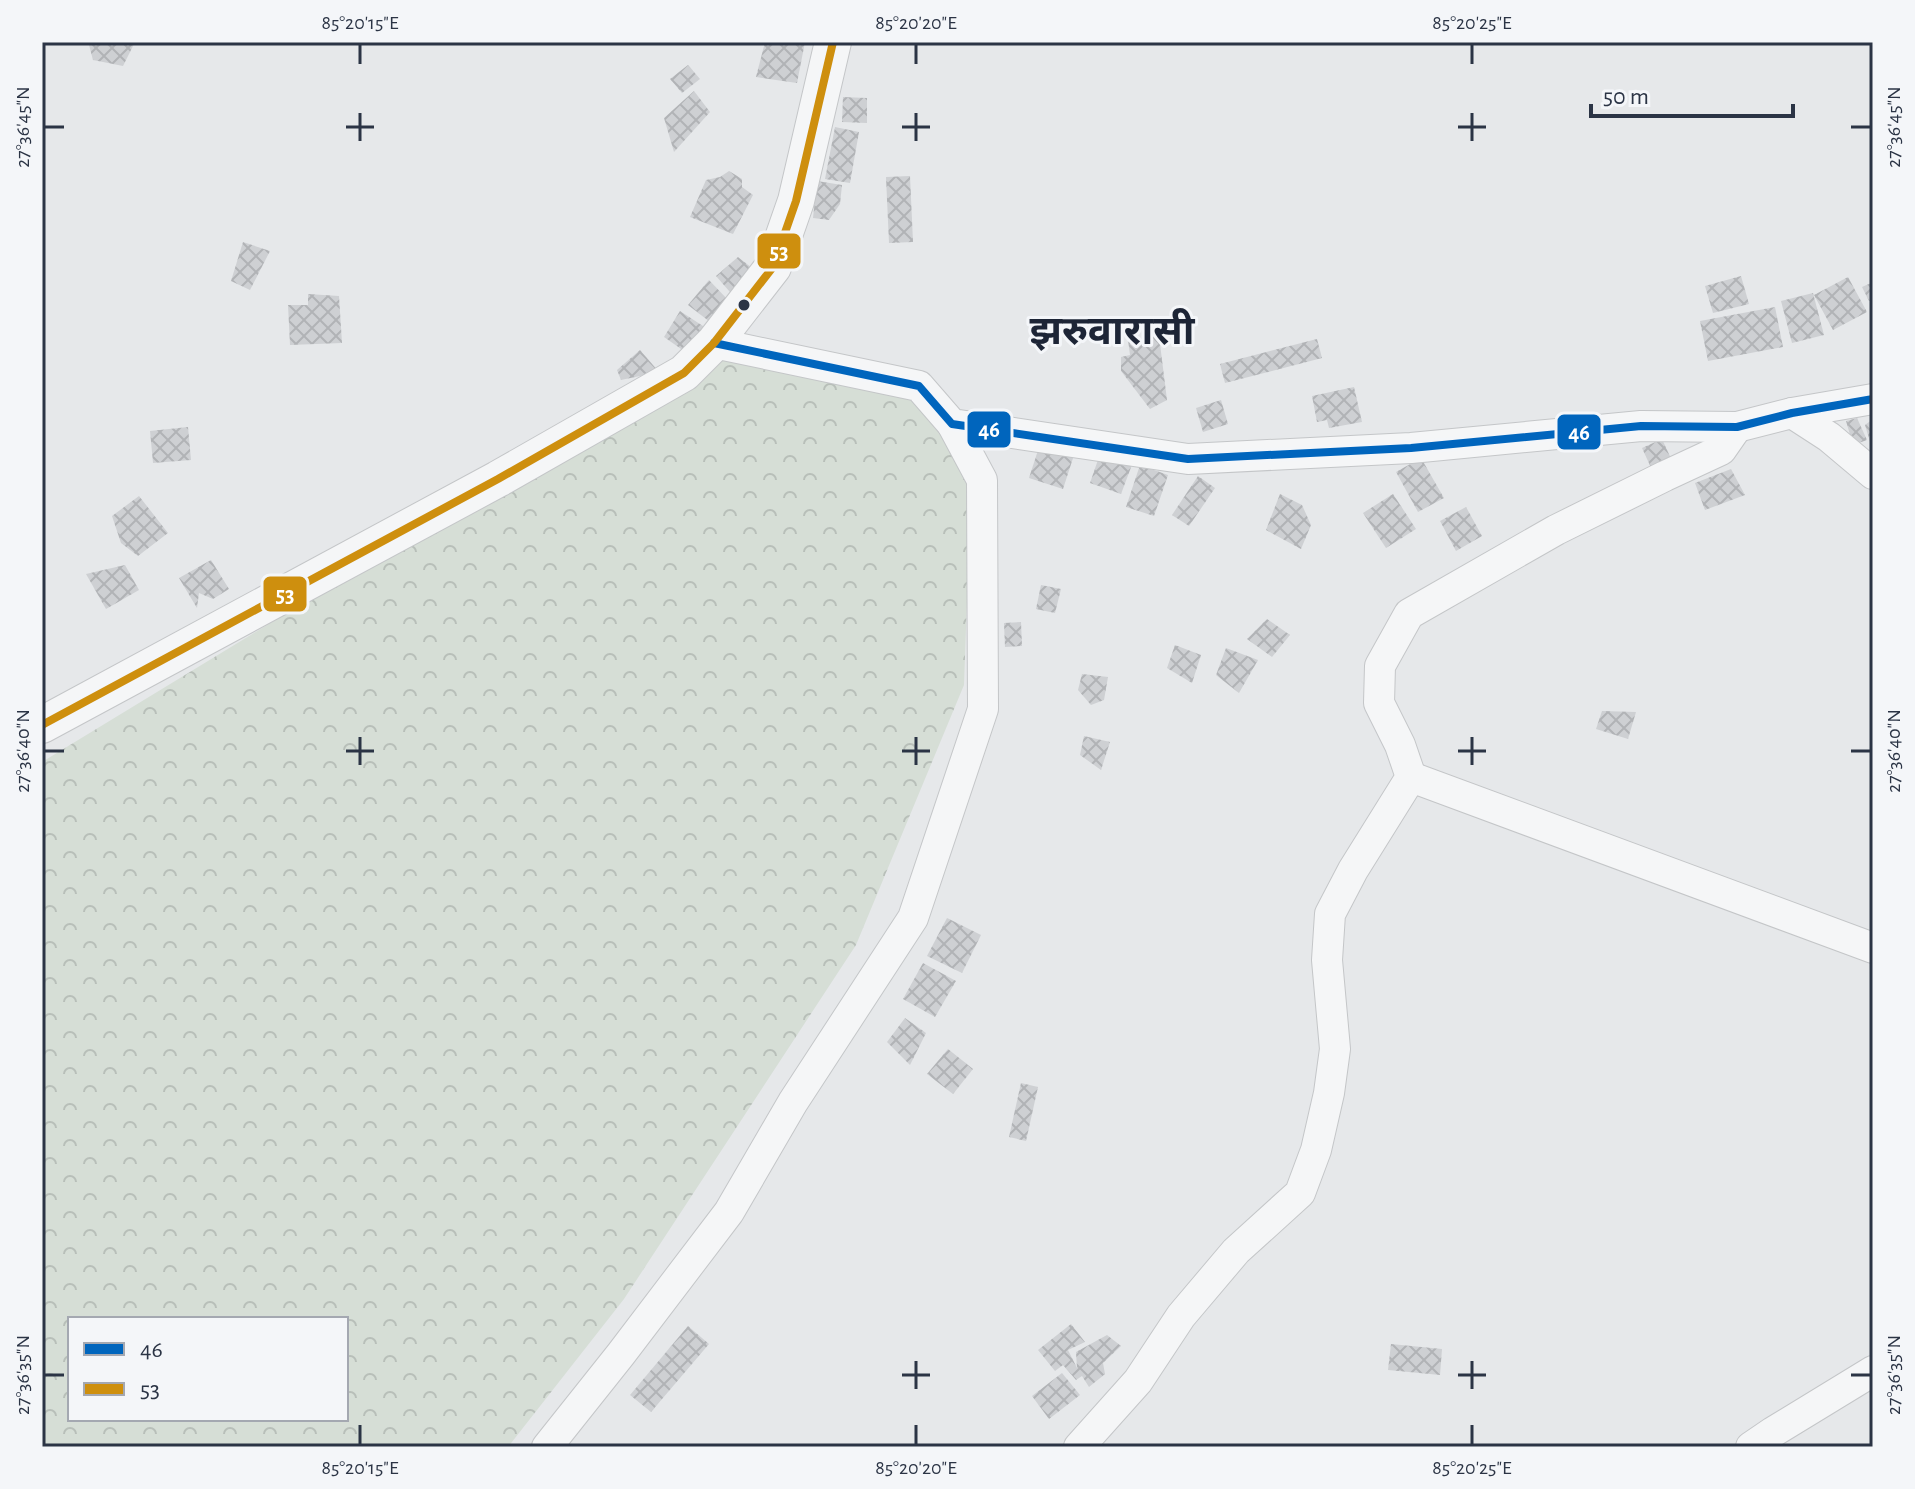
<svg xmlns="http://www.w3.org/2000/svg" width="1915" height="1489" font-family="'Alegreya Sans','Noto Sans Devanagari',sans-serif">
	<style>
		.forest { fill: url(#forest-crowns); fill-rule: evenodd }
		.building { fill: url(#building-cross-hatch) }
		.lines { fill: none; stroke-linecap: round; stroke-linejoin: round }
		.minor-casing { stroke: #c4c6c8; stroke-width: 32 }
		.tertiary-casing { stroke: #c4c6c8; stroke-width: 38 }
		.minor { stroke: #f5f6f7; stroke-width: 30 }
		.tertiary { stroke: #f5f6f7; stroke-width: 36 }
		.bus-1-casing { stroke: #f4f6f9; stroke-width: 14 }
		.bus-2-casing { stroke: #f4f6f9; stroke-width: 14 }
		.bus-1 { stroke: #0065bd; stroke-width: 8 }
		.bus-2 { stroke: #ce8f0e; stroke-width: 8 }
		.ticks { fill: none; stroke: #2b3445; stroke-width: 3 }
		.bus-dot { fill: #2b3445; stroke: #f4f6f9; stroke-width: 3 }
		.labels { text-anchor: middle; stroke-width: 6; stroke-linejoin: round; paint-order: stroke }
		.district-label { font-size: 40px; font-weight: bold; fill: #1d2536; stroke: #f4f6f9 }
		.line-badge { stroke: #f4f6f9; stroke-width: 3 }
		.badge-label { font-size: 22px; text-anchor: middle; font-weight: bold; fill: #fff }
		.neatline { fill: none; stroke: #2b3445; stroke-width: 3 }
		.ticks-label { font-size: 20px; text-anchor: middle; fill: #2b3445 }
	</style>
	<defs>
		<pattern id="forest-crowns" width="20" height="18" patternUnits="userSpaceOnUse" patternTransform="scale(2)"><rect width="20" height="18" fill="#d6ded6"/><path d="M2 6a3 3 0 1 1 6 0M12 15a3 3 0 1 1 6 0" fill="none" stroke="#b8bfb9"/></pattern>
		<pattern id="building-cross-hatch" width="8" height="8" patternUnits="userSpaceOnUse" patternTransform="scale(2)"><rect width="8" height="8" fill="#ced0d3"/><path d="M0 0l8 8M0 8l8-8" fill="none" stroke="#b1b3b6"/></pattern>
	</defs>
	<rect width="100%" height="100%" fill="#e6e8ea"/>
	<!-- forest -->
	<path class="forest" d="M730 343 910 386 972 459 964 685 856 945 624 1299 508 1447H42V762ZM70 1319H346V1419H70Z"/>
	<!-- building -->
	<g class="building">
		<polygon points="90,42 135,42 123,66 93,60 89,45"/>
		<polygon points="765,42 805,42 797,83 756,77"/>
		<polygon points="688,65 700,79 682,93 670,79"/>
		<polygon points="694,91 710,112 674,152 664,118"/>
		<polygon points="843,97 867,98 867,123 842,122"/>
		<polygon points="835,127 859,132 850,183 825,179"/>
		<polygon points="729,171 742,179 742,187 753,195 733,234 690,217 706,180 720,177"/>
		<polygon points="910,176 913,242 889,243 886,177"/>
		<polygon points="817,181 842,185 840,204 829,220 813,218"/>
		<polygon points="243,242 270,251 250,290 231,281"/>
		<polygon points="738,257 761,275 736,299 716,276"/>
		<polygon points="1741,276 1749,304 1713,313 1705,286"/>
		<polygon points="1848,277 1867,312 1833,330 1814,295"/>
		<polygon points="709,280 729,301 714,325 688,305"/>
		<polygon points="1873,282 1873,299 1869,301 1862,287"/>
		<polygon points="1813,293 1824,335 1792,343 1781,301"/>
		<polygon points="308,294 339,296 342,343 290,345 288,305 308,305"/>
		<polygon points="1775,307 1783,347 1708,361 1700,321"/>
		<polygon points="680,311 706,328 684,351 664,337"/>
		<polygon points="1159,336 1167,400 1150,409 1121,371 1121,357 1130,355 1128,340"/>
		<polygon points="1317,339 1322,358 1225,383 1220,364"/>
		<polygon points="640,350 659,372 621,380 617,370"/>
		<polygon points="1354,387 1362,422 1329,428 1327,420 1317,422 1312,396"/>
		<polygon points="1221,400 1228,424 1203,432 1196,408"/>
		<polygon points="1857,418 1867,440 1853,445 1846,421"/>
		<polygon points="1873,419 1873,452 1865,425"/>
		<polygon points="188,427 191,460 153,463 150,431"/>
		<polygon points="1662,439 1673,463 1653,472 1642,448"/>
		<polygon points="1041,441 1075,452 1063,489 1029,478"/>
		<polygon points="1101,451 1133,462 1121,494 1090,483"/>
		<polygon points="1421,458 1444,498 1418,512 1396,472"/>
		<polygon points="1140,465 1168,475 1154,516 1126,507"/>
		<polygon points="1731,469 1745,495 1705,510 1695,483"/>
		<polygon points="1198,476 1215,488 1189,526 1172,515"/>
		<polygon points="1280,494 1302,505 1311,525 1301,549 1266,530"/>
		<polygon points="1393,494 1416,529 1386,548 1363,513"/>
		<polygon points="139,496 168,533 138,556 121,543 112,516"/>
		<polygon points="1466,507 1482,536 1456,551 1440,521"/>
		<polygon points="211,560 229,589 213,599 199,593 197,608 179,578"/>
		<polygon points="125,565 139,590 106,609 86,574"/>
		<polygon points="1041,585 1061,589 1055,613 1036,609"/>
		<polygon points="1267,619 1290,635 1272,657 1247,639"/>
		<polygon points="1021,622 1022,646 1005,647 1004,623"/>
		<polygon points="1175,645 1201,655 1192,683 1167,668"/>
		<polygon points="1226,648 1258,660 1239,693 1216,675"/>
		<polygon points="1082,674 1108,677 1104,700 1091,705 1078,690"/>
		<polygon points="1602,711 1636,712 1628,739 1596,729"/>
		<polygon points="1084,736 1110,742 1101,770 1080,755"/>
		<polygon points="947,918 981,935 962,973 927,956"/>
		<polygon points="923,963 956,981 935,1017 903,999"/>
		<polygon points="905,1018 926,1033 910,1065 887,1042"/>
		<polygon points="948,1049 973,1069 953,1094 927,1074"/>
		<polygon points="1021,1083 1038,1087 1026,1141 1009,1137"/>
		<polygon points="1071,1324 1085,1342 1068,1350 1077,1368 1076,1352 1107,1335 1121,1346 1103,1363 1105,1374 1089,1387 1082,1376 1076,1380 1063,1365 1055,1371 1038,1350"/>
		<polygon points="688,1326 709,1344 651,1412 630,1395"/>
		<polygon points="1391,1344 1442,1349 1440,1375 1388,1370"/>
		<polygon points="1062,1373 1080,1395 1049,1419 1032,1396"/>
	</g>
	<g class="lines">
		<defs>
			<g id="minor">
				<polyline points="714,343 919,386 952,424 1188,459 1411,448 1641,426 1737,427 1792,413 1873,399"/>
				<polyline points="1792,413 1829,437 1873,474"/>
				<polyline points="1411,777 1873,948"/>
				<polyline points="547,1447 621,1354 729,1212 793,1102 913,918 983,709 982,480 952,424"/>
				<polyline points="1079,1447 1138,1381 1181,1316 1236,1251 1300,1193 1316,1150 1329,1093 1335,1049 1327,960 1330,914 1353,870 1411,777 1400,745 1379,703 1380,666 1409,614 1556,530 1665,476 1721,450 1737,427"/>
				<polyline points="1751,1447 1773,1432 1873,1371"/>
			</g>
			<polyline id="tertiary" points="42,725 498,479 684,373 714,343 773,267 796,201 833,42"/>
		</defs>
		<!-- minor casing -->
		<use href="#minor" class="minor-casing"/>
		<!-- tertiary casing -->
		<use href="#tertiary" class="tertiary-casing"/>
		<!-- minor -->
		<use href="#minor" class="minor"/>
		<!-- tertiary -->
		<use href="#tertiary" class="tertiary"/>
		<defs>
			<polyline id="bus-1" points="714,343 919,386 952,424 1188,459 1411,448 1641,426 1737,427 1792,413 1873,399"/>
			<polyline id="bus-2" points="42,725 498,479 684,373 714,343 773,267 796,201 833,42"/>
		</defs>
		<!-- bus-1 casing -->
		<use href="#bus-1" class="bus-1-casing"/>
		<!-- bus-2 casing -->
		<use href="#bus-2" class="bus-2-casing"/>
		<!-- bus-1 -->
		<use href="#bus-1" class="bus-1"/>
		<!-- bus-2 -->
		<use href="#bus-2" class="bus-2"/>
	</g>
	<!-- ticks -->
	<path class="ticks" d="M360 44V64M916 44V64M1472 44V64M360 113V141M916 113V141M1472 113V141M44 127H64M346 127H374M902 127H930M1458 127H1486M1851 127H1871M360 737V765M916 737V765M1472 737V765M44 751H64M346 751H374M902 751H930M1458 751H1486M1851 751H1871M916 1361V1389M1472 1361V1389M44 1375H64M902 1375H930M1458 1375H1486M1851 1375H1871M360 1425V1445M916 1425V1445M1472 1425V1445"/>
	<!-- markers -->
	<circle class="bus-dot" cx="744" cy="305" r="7"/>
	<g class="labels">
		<!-- district labels -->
		<g class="district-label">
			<text x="1112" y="344">झरुवारासी</text>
		</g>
	</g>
	<g class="line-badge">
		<rect x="756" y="232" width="46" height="38" rx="8" fill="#ce8f0e"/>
		<rect x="966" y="410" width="46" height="39" rx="8" fill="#0065bd"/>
		<rect x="1556" y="413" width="46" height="38" rx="8" fill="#0065bd"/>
		<rect x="262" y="575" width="46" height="38" rx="8" fill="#ce8f0e"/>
	</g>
	<g class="badge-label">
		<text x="779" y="259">53</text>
		<text x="989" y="437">46</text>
		<text x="1579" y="440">46</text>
		<text x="285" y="602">53</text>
	</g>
	<!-- border -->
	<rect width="1915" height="1489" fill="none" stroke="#f4f6f9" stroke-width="88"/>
	<!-- legend -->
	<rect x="68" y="1317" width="280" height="104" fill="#f4f6f9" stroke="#a4a8b1" stroke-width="2"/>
	<rect x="84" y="1343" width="40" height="12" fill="#0065bd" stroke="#a4a8b1" stroke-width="2"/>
	<text x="140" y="1357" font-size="24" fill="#2b3445">46</text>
	<rect x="84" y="1383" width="40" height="12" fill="#ce8f0e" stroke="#a4a8b1" stroke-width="2"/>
	<text x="140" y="1397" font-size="24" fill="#2b3445">53</text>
	<!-- scale -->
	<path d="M1591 104v12h202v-12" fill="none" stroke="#2b3445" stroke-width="4"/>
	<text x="1603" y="104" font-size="24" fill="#2b3445" stroke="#f4f6f9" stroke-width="6" paint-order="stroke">50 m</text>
	<rect x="44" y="44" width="1827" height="1401" class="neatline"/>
	<g class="ticks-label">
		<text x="360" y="29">85°20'15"E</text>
		<text x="916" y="29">85°20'20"E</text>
		<text x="1472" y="29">85°20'25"E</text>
		<text transform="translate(22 127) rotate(-90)" y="7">27°36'45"N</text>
		<text transform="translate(1893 127) rotate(-90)" y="7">27°36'45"N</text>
		<text transform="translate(22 751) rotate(-90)" y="7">27°36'40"N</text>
		<text transform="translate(1893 751) rotate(-90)" y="7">27°36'40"N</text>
		<text transform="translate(22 1375) rotate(-90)" y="7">27°36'35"N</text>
		<text transform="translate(1893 1375) rotate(-90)" y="7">27°36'35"N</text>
		<text x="360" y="1474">85°20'15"E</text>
		<text x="916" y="1474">85°20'20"E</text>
		<text x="1472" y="1474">85°20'25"E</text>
	</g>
</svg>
